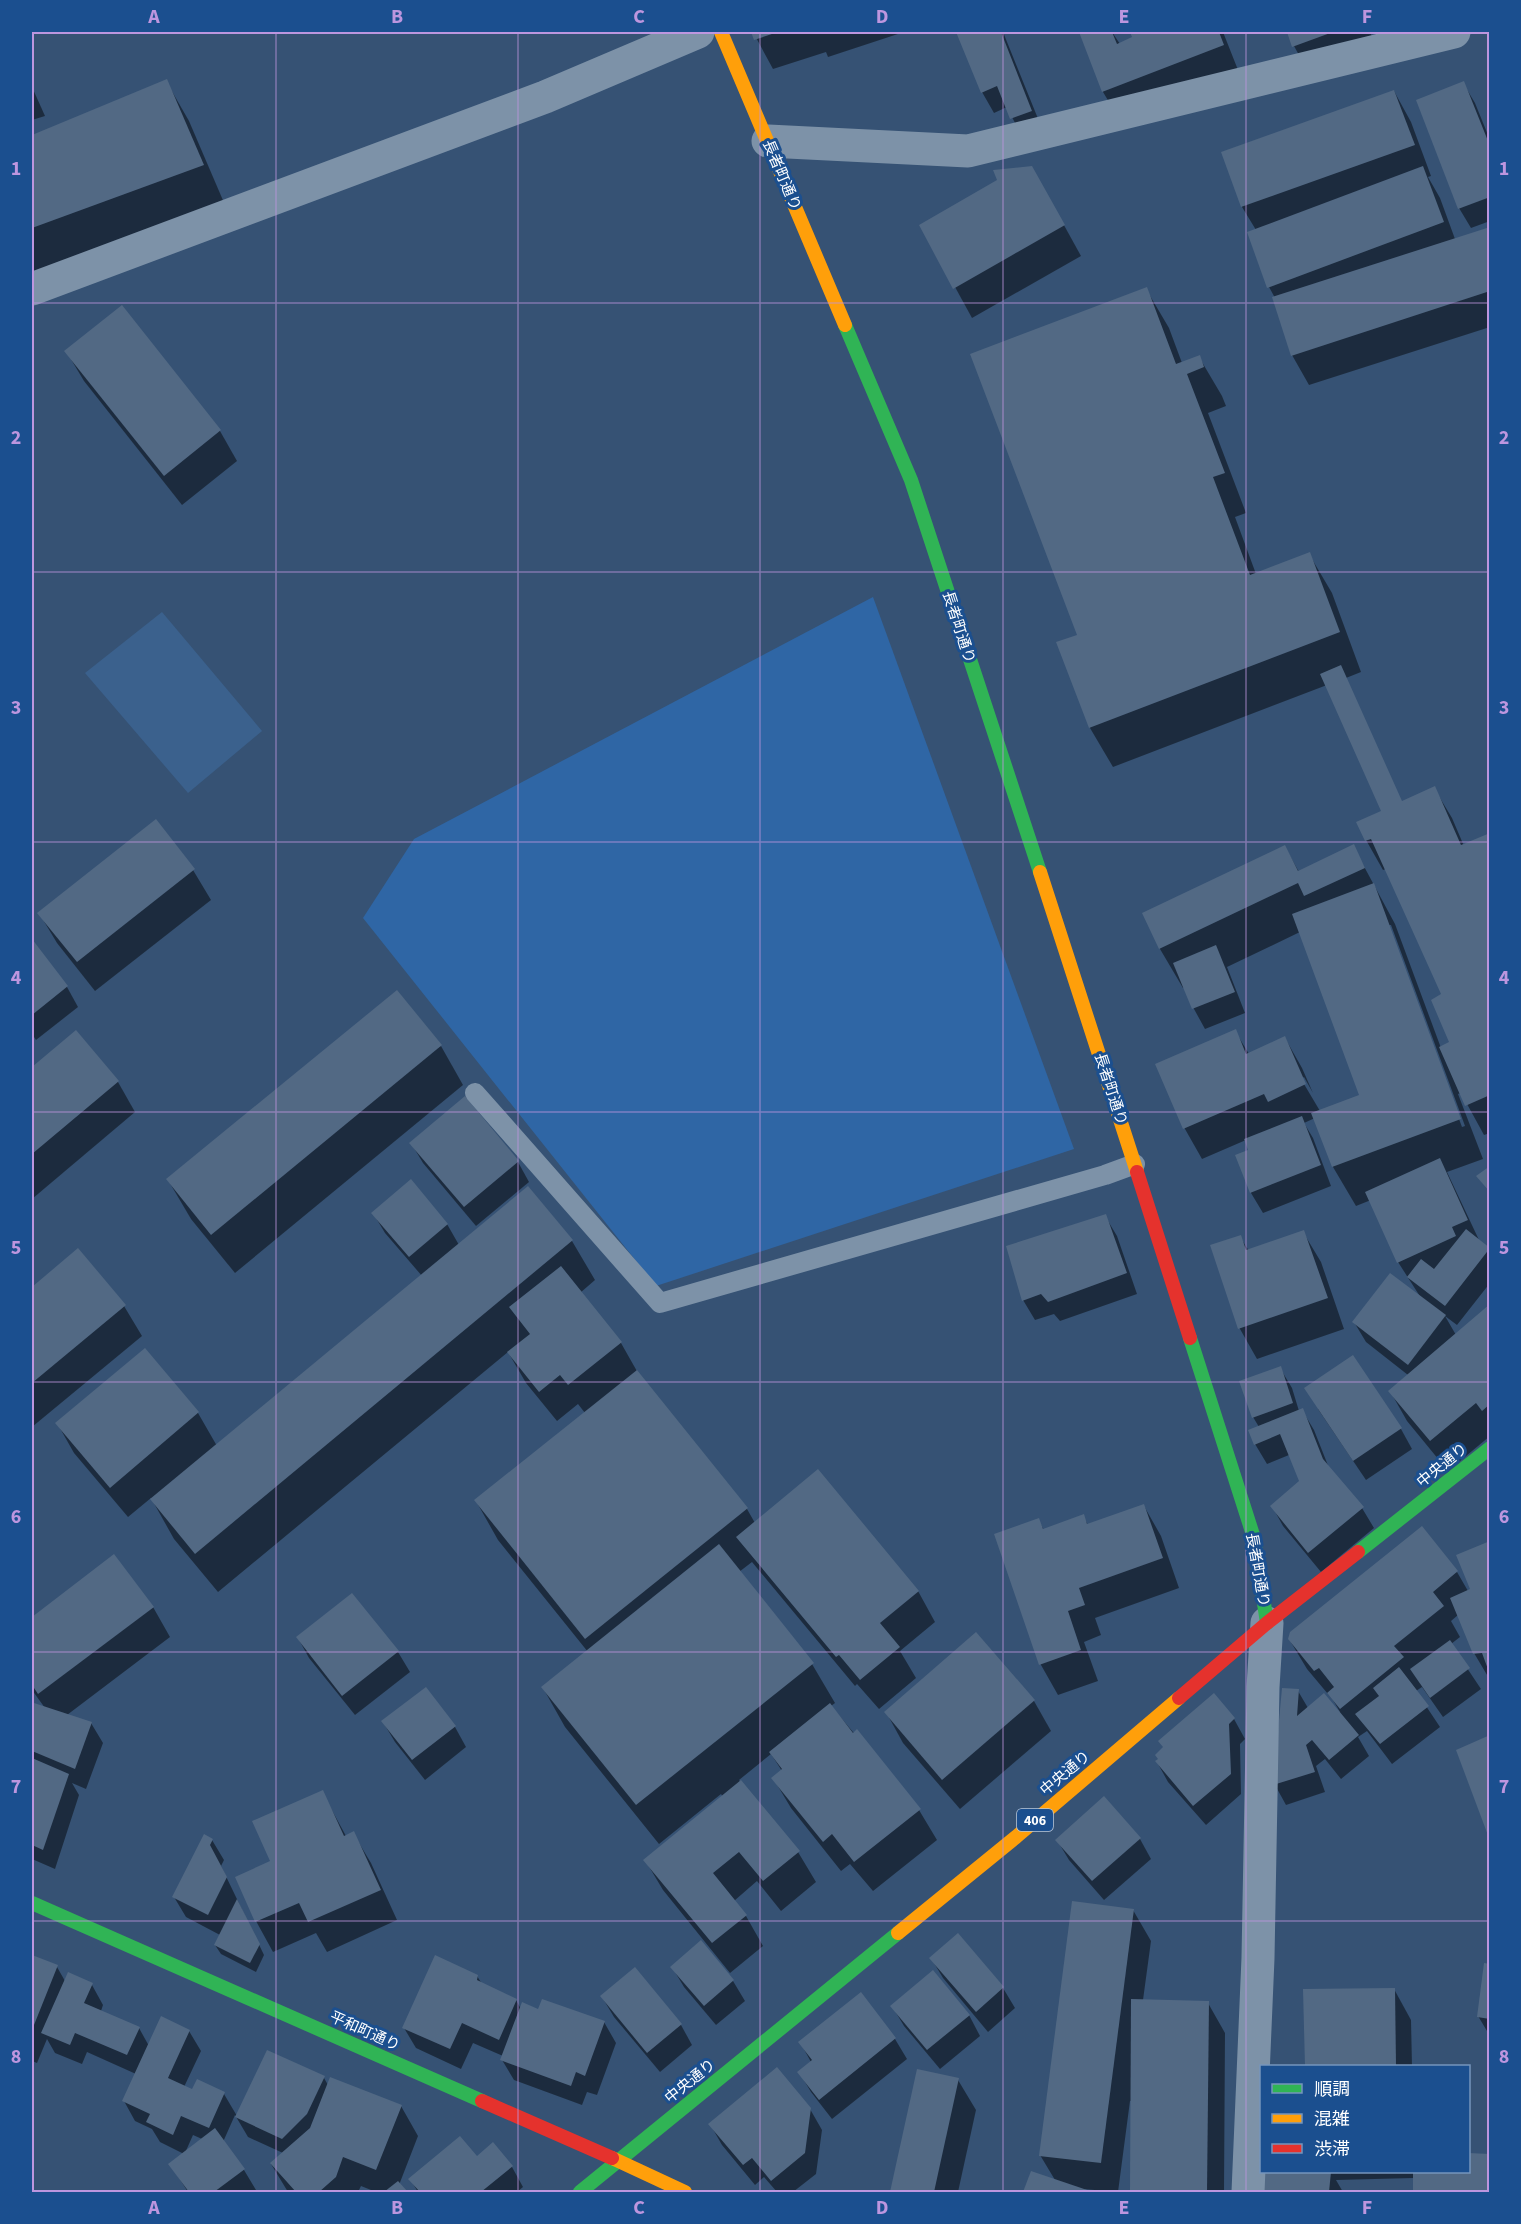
<svg xmlns="http://www.w3.org/2000/svg" width="1521" height="2224" font-family="'Source Sans 3','Noto Sans JP',sans-serif">
	<style>
		.green { fill: #2f66a5 }
		.water { fill: #3b618d }
		.shadow { fill: #0007; fill-rule: evenodd }
		.building { fill: #526984 }
		.lines { fill: none; stroke-linecap: round; stroke-linejoin: round }
		.lane { stroke: #7d92a8; stroke-width: 20 }
		.street { stroke: #7d92a8; stroke-width: 33 }
		.fast { stroke: #30b455; stroke-width: 14 }
		.slow { stroke: #ff9f0a; stroke-width: 14 }
		.jam { stroke: #e5322d; stroke-width: 14 }
		.grid { fill: none; stroke: #bd96df; stroke-width: 1.5; stroke-opacity: 0.55 }
		.labels { text-anchor: middle; stroke-width: 6; stroke-linejoin: round; paint-order: stroke }
		.shield { fill: #1b4f8f; stroke: #bbcadd; stroke-width: 1.5 }
		.shield-label { font-size: 14px; font-weight: bold; fill: #fff }
		.street-label { font-size: 15px; fill: #fff; stroke: #1b4f8f }
		.neatline { fill: none; stroke: #bd96df; stroke-width: 2 }
		.grid-label { font-size: 20px; text-anchor: middle; font-weight: bold; fill: #bd96df }
	</style>
	<rect width="100%" height="100%" fill="#365274"/>
	<!-- green -->
	<polygon class="green" points="873,597 1074,1149 656,1286 363,918 414,839"/>
	<!-- water -->
	<polygon class="water" points="162,612 262,731 188,793 85,673"/>
	<!-- shadow -->
	<g class="shadow">
		<polygon points="753,32 904,32 828,57 826,52 773,69"/>
		<polygon points="958,32 1003,32 1043,131 1023,139 1007,107 994,113 982,92"/>
		<polygon points="1080,32 1112,32 1120,44 1134,38 1132,32 1223,32 1240,75 1121,122 1103,92"/>
		<polygon points="1288,32 1370,32 1374,41 1305,66 1294,46"/>
		<polygon points="166,81 189,121 225,205 32,275 32,137"/>
		<polygon points="1463,83 1475,103 1490,140 1490,221 1471,228 1459,208"/>
		<polygon points="32,87 45,116 32,120"/>
		<polygon points="1394,91 1411,122 1431,176 1428,177 1440,198 1455,239 1490,228 1490,327 1309,385 1292,355 1275,298 1269,287 1256,230 1242,207 1223,152"/>
		<polygon points="999,181 1049,198 1081,256 972,318 921,225"/>
		<path d="M1146 289 1169 328 1182 363 1199 357 1222 396 1226 406 1208 413 1246 513 1235 517 1256 574 1309 554 1332 593 1361 672 1346 678 1402 803 1434 788 1452 818 1464 846 1490 834V1133L1484 1135 1461 1093 1458 1094 1483 1159 1447 1172 1479 1240 1490 1249V1283L1457 1325 1445 1316 1456 1335 1490 1306V1436L1448 1471 1407 1421 1390 1391 1408 1375 1366 1342 1354 1322 1421 1298 1398 1262 1371 1200 1356 1206 1333 1167 1315 1118 1304 1123 1313 1138 1331 1186 1263 1213 1251 1193 1237 1156 1250 1151 1246 1140 1202 1159 1185 1129 1157 1064 1235 1031 1249 1054 1285 1038 1302 1068 1313 1093 1304 1077 1301 1079 1320 1111 1361 1096 1300 932 1227 967 1245 1013 1205 1029 1194 1009 1185 987 1183 988 1160 949 1144 914 1285 847 1299 872 1353 846 1395 924 1441 1048 1451 1043 1443 995 1386 869 1383 870 1366 840 1383 811 1327 685 1113 767 1090 728 1058 643 1079 636ZM1387 925H1391L1465 1126 1462 1127Z"/>
		<polygon points="122,307 220,431 237,461 182,505 84,381 66,351"/>
		<polygon points="193,870 211,900 95,991 57,943 39,913"/>
		<polygon points="32,942 67,987 78,1007 36,1040 32,1034"/>
		<polygon points="76,1032 118,1082 135,1112 32,1199 32,1069"/>
		<polygon points="441,1046 463,1085 235,1273 191,1219 168,1180"/>
		<polygon points="411,1143 518,1162 529,1182 476,1226 423,1163"/>
		<polygon points="528,1188 572,1241 595,1280 580,1293 621,1343 638,1373 747,1509 755,1523 918,1591 935,1622 900,1651 916,1678 879,1709 857,1684 855,1686 752,1562 739,1572 812,1664 835,1703 831,1706 919,1810 937,1840 873,1891 850,1864 841,1871 791,1808 773,1778 782,1771 771,1754 739,1780 798,1852 816,1882 781,1911 757,1881 734,1901 746,1916 763,1946 730,1973 663,1890 645,1860 723,1797 721,1794 659,1844 565,1727 543,1688 588,1652 498,1540 476,1501 585,1413 578,1404 557,1421 526,1383 508,1352 218,1592 174,1539 151,1498 128,1517 74,1453 57,1423 145,1350 198,1413 217,1446 422,1276 385,1233 373,1213 447,1224 459,1245"/>
		<polygon points="1105,1216 1117,1236 1137,1294 1060,1321 1054,1314 1035,1320 1023,1300"/>
		<polygon points="1303,1232 1321,1262 1344,1329 1257,1359 1240,1329 1211,1246 1240,1237 1249,1251"/>
		<polygon points="78,1250 124,1306 142,1336 32,1427 32,1289"/>
		<polygon points="1280,1368 1292,1388 1299,1411 1302,1410 1314,1430 1329,1468 1362,1508 1374,1528 1321,1572 1283,1526 1272,1506 1301,1482 1289,1455 1267,1464 1255,1444 1259,1427 1253,1417"/>
		<polygon points="1318,1409 1401,1429 1412,1449 1366,1480"/>
		<polygon points="1144,1506 1161,1536 1179,1588 1095,1618 1101,1635 1084,1642 1098,1681 1058,1695 1041,1665 996,1535 1038,1520 1044,1530 1083,1516 1088,1525"/>
		<polygon points="1490,1542 1490,1680 1474,1653 1458,1615 1451,1621 1460,1637 1451,1644 1481,1689 1443,1717 1422,1687 1416,1691 1440,1727 1392,1764 1367,1731 1358,1737 1369,1756 1341,1779 1325,1759 1316,1766 1325,1792 1286,1805 1275,1785 1298,1691 1308,1708 1340,1712 1333,1700 1307,1669 1289,1639 1457,1572 1468,1591 1472,1589"/>
		<polygon points="114,1556 153,1607 170,1637 67,1715 91,1723 103,1743 86,1789 72,1783 79,1795 55,1869 32,1859 32,1711 34,1704 45,1708 32,1690 32,1619"/>
		<polygon points="352,1595 398,1652 410,1672 355,1715 309,1658 298,1638"/>
		<polygon points="976,1634 1034,1701 1051,1731 960,1809 903,1743 886,1712"/>
		<polygon points="1234,1719 1245,1739 1240,1744 1241,1794 1206,1825 1168,1782 1157,1762"/>
		<polygon points="383,1722 455,1727 466,1747 425,1780 395,1742"/>
		<polygon points="322,1792 346,1836 353,1833 371,1863 397,1920 327,1952 316,1933 273,1952 256,1921 272,1862"/>
		<polygon points="1140,1839 1151,1859 1104,1900 1069,1860 1057,1840"/>
		<polygon points="212,1840 224,1860 221,1866 264,1955 256,1972 221,1954 215,1945 220,1935 186,1917 174,1897"/>
		<polygon points="1133,1910 1151,1941 1143,2000 1208,2003 1225,2033 1224,2192 1131,2192 1132,2101 1130,2101 1118,2192 1083,2189 1090,2192 1025,2192 1032,2173 1055,2180 1040,2155"/>
		<polygon points="958,1935 1003,1988 1015,2008 988,2032 943,1978 931,1958"/>
		<path d="M32 1956 57 1967 65 1981 92 1985 103 2005 101 2011 139 2028 149 2046 189 2031 201 2051 184 2087 193 2091 224 2094 237 2116 324 2078 328 2085 401 2106 418 2136 399 2185 406 2192H376L361 2186 358 2192H288L271 2164 283 2153 248 2137 235 2115 223 2142 244 2170 256 2190 253 2192H188L170 2164 184 2154 160 2142 152 2129 135 2121 124 2101 136 2074 87 2052 82 2064 55 2053 47 2039 37 2063 32 2061ZM193 2135 202 2139 185 2153Z"/>
		<polygon points="1490,1966 1490,2036 1478,2016"/>
		<polygon points="672,1967 733,1981 745,2001 716,2025 684,1987"/>
		<polygon points="477,1976 482,1984 516,2000 521,2009 604,2022 616,2043 597,2095 587,2092 582,2105 514,2080 502,2060 503,2056 473,2043 461,2069 416,2048 404,2028"/>
		<polygon points="1394,1989 1411,2020 1412,2066 1306,2066 1305,1991"/>
		<polygon points="860,1994 895,2039 907,2059 832,2119 811,2092 799,2072 811,2062 800,2042"/>
		<polygon points="602,1997 681,2025 692,2045 660,2072 614,2017"/>
		<polygon points="892,2006 969,2015 980,2036 940,2069 904,2026"/>
		<polygon points="918,2071 958,2080 976,2110 958,2192 891,2192"/>
		<polygon points="810,2109 822,2130 816,2174 793,2192 777,2192 764,2177 755,2185 722,2145 710,2124"/>
		<polygon points="493,2144 512,2167 523,2187 517,2192 418,2192 410,2179 477,2158"/>
		<polygon points="1490,2155 1490,2192 1414,2192 1414,2178 1336,2180 1343,2192 1263,2192 1264,2172 1468,2172"/>
	</g>
	<!-- building -->
	<g class="building">
		<polygon points="751,32 778,32 754,40"/>
		<polygon points="956,32 1001,32 1032,111 1010,119 997,86 981,93"/>
		<polygon points="1079,32 1112,32 1117,44 1132,37 1130,32 1219,32 1224,45 1102,92"/>
		<polygon points="1287,32 1333,32 1292,47"/>
		<polygon points="167,79 204,165 32,228 32,135"/>
		<polygon points="1464,81 1490,146 1490,197 1458,209 1416,100"/>
		<polygon points="1394,90 1415,145 1241,207 1221,152"/>
		<polygon points="1032,166 1065,225 953,289 919,225 997,180 993,170"/>
		<polygon points="1423,166 1444,222 1267,288 1247,232"/>
		<polygon points="1490,227 1490,291 1291,356 1272,297"/>
		<polygon points="1147,287 1176,364 1200,355 1204,367 1187,374 1225,473 1213,477 1250,575 1310,552 1340,632 1089,728 1056,642 1077,635 970,354"/>
		<polygon points="122,305 221,430 164,476 64,351"/>
		<polygon points="1341,665 1402,801 1435,786 1461,845 1490,833 1490,1095 1465,1106 1439,1047 1449,1042 1431,1000 1441,994 1371,839 1365,841 1356,822 1381,811 1320,674"/>
		<polygon points="156,819 195,869 77,962 37,913"/>
		<polygon points="1354,844 1365,868 1304,896 1298,883 1159,949 1142,913 1285,845 1298,871"/>
		<polygon points="1374,883 1461,1119 1332,1167 1311,1113 1359,1095 1292,914"/>
		<polygon points="32,939 68,986 32,1015"/>
		<polygon points="1216,945 1235,992 1192,1009 1173,963"/>
		<polygon points="397,990 442,1045 211,1235 166,1179"/>
		<polygon points="1236,1029 1246,1054 1285,1036 1306,1084 1268,1102 1264,1094 1183,1129 1155,1064"/>
		<polygon points="76,1030 119,1081 32,1154 32,1067"/>
		<polygon points="465,1096 519,1161 464,1207 409,1143"/>
		<polygon points="1302,1116 1321,1165 1250,1193 1235,1155 1248,1150 1244,1139"/>
		<polygon points="1440,1158 1468,1220 1452,1227 1456,1236 1397,1263 1365,1192"/>
		<polygon points="1490,1166 1490,1192 1476,1176"/>
		<polygon points="411,1179 448,1224 409,1257 371,1213"/>
		<polygon points="528,1186 573,1240 195,1554 150,1499"/>
		<polygon points="1106,1214 1127,1273 1048,1302 1041,1294 1022,1301 1006,1246"/>
		<polygon points="1466,1229 1490,1248 1445,1306 1407,1277 1421,1259 1434,1269"/>
		<polygon points="1304,1230 1328,1298 1238,1329 1210,1245 1241,1235 1246,1250"/>
		<polygon points="78,1248 126,1305 32,1383 32,1287"/>
		<polygon points="561,1266 622,1342 568,1385 560,1375 539,1392 507,1352 530,1334 509,1307"/>
		<polygon points="1390,1273 1446,1315 1408,1365 1352,1322"/>
		<polygon points="1490,1304 1490,1404 1482,1411 1476,1403 1430,1441 1388,1391"/>
		<polygon points="145,1348 199,1412 110,1488 55,1423"/>
		<polygon points="1353,1355 1402,1428 1353,1461 1304,1388"/>
		<polygon points="1281,1366 1293,1403 1252,1418 1239,1381"/>
		<polygon points="637,1370 748,1508 585,1639 474,1500"/>
		<polygon points="1303,1408 1323,1459 1364,1507 1308,1553 1270,1506 1299,1481 1280,1434 1254,1445 1248,1430"/>
		<polygon points="818,1469 919,1591 880,1623 900,1647 860,1680 839,1655 836,1657 736,1537"/>
		<polygon points="1144,1504 1163,1558 1079,1588 1085,1605 1068,1611 1081,1650 1039,1665 994,1534 1039,1518 1043,1529 1084,1514 1087,1524"/>
		<polygon points="1422,1526 1458,1571 1433,1592 1444,1606 1394,1646 1404,1657 1340,1709 1327,1693 1334,1687 1319,1668 1314,1671 1288,1639 1290,1632"/>
		<polygon points="1490,1541 1490,1672 1489,1672 1482,1653 1473,1654 1450,1598 1470,1589 1456,1555"/>
		<polygon points="719,1544 814,1663 636,1805 541,1687"/>
		<polygon points="114,1554 154,1607 38,1694 32,1685 32,1617"/>
		<polygon points="352,1593 399,1651 342,1696 296,1637"/>
		<polygon points="976,1632 1035,1700 942,1780 884,1712"/>
		<polygon points="1450,1640 1470,1668 1430,1698 1410,1669"/>
		<polygon points="1399,1667 1429,1706 1380,1744 1355,1714 1379,1696 1373,1688"/>
		<polygon points="426,1687 456,1726 412,1760 381,1721"/>
		<polygon points="1282,1688 1299,1689 1297,1716 1324,1693 1359,1735 1329,1760 1312,1740 1306,1745 1315,1772 1273,1785"/>
		<polygon points="1214,1693 1235,1718 1229,1724 1231,1774 1193,1806 1155,1761 1158,1759 1155,1755 1163,1747 1158,1741"/>
		<polygon points="34,1703 92,1722 75,1769 32,1751 32,1707"/>
		<polygon points="830,1703 853,1733 857,1729 921,1809 854,1862 832,1834 823,1842 771,1778 782,1769 769,1752"/>
		<polygon points="1490,1735 1490,1838 1489,1838 1456,1750"/>
		<polygon points="32,1758 69,1774 43,1850 32,1845"/>
		<polygon points="741,1780 800,1851 763,1881 739,1852 713,1873 747,1915 712,1943 643,1860"/>
		<polygon points="323,1790 344,1836 354,1831 381,1890 308,1922 299,1903 255,1922 235,1877 270,1861 252,1821"/>
		<polygon points="1104,1796 1141,1838 1092,1881 1055,1840"/>
		<polygon points="204,1834 213,1839 210,1845 227,1877 208,1915 172,1897"/>
		<polygon points="237,1899 260,1944 250,1963 214,1945"/>
		<polygon points="1072,1901 1134,1909 1101,2163 1039,2156"/>
		<polygon points="958,1933 1004,1987 976,2012 929,1958"/>
		<polygon points="701,1940 734,1980 704,2006 670,1967"/>
		<polygon points="32,1955 58,1965 32,2030"/>
		<polygon points="435,1955 478,1975 477,1980 517,1999 499,2040 462,2023 450,2049 402,2028"/>
		<polygon points="1484,1963 1490,1964 1490,2019 1477,2017"/>
		<polygon points="635,1967 682,2024 647,2053 600,1996"/>
		<polygon points="933,1970 970,2015 927,2050 890,2006"/>
		<polygon points="68,1972 93,1983 84,2003 140,2027 127,2055 75,2033 70,2045 41,2033"/>
		<polygon points="1395,1988 1396,2066 1305,2066 1303,1989"/>
		<polygon points="861,1992 896,2038 819,2100 797,2072 812,2060 798,2042"/>
		<polygon points="542,1999 605,2021 585,2076 576,2072 571,2086 500,2060 522,2002 538,2009"/>
		<polygon points="1131,1999 1209,2001 1207,2192 1130,2192"/>
		<polygon points="161,2016 190,2030 168,2078 192,2089 197,2079 225,2092 209,2128 181,2116 173,2135 146,2122 150,2114 122,2101"/>
		<polygon points="267,2050 325,2076 307,2114 282,2139 235,2117"/>
		<polygon points="777,2067 811,2108 805,2153 771,2181 752,2158 743,2165 708,2124"/>
		<polygon points="917,2069 959,2078 934,2192 890,2192"/>
		<polygon points="330,2077 402,2105 376,2170 343,2157 336,2177 319,2192 296,2192 270,2163 310,2128"/>
		<polygon points="215,2128 245,2169 214,2192 189,2192 168,2164"/>
		<polygon points="460,2136 477,2156 493,2142 513,2166 481,2192 420,2192 408,2179"/>
		<polygon points="1468,2153 1490,2154 1490,2192 1413,2192 1413,2172 1468,2172"/>
		<polygon points="1031,2171 1093,2192 1023,2192"/>
		<polygon points="1263,2172 1331,2172 1329,2192 1261,2192"/>
		<polygon points="398,2181 408,2192 384,2192"/>
	</g>
	<g class="lines">
		<!-- lane -->
		<polyline class="lane" points="475,1093 660,1303 1105,1175 1135,1164"/>
		<!-- street -->
		<g class="street">
			<polyline points="768,141 968,151 1454,32"/>
			<polyline points="32,289 545,97 698,32"/>
			<polyline points="1248,2192 1258,1958 1263,1687 1267,1623"/>
		</g>
		<!-- fast -->
		<g class="fast">
			<polyline points="845,325 911,480 1040,872"/>
			<polyline points="1190,1338 1254,1538 1267,1623"/>
			<polyline points="1358,1552 1490,1448"/>
			<polyline points="32,1903 482,2101"/>
			<polyline points="580,2192 898,1933"/>
		</g>
		<!-- slow -->
		<g class="slow">
			<polyline points="721,32 845,325"/>
			<polyline points="1040,872 1137,1172"/>
			<polyline points="898,1933 1016,1837 1179,1698"/>
			<polyline points="612,2158 685,2192"/>
		</g>
		<!-- jam -->
		<g class="jam">
			<polyline points="1137,1172 1190,1338"/>
			<polyline points="1179,1698 1267,1623 1358,1552"/>
			<polyline points="482,2101 612,2158"/>
		</g>
	</g>
	<!-- grid -->
	<path class="grid" d="M276 32V2192M518 32V2192M760 32V2192M1003 32V2192M1246 32V2192M32 303H1490M32 572H1490M32 842H1490M32 1112H1490M32 1382H1490M32 1652H1490M32 1921H1490"/>
	<g class="labels">
		<!-- shield labels -->
		<rect class="shield" x="1017" y="1809" width="36" height="22" rx="4.5"/>
		<g class="shield-label">
			<text x="1035" y="1825">406</text>
		</g>
		<!-- street labels -->
		<g class="street-label">
			<text transform="translate(782 175) rotate(67)" y="5">長者町通り</text>
			<text transform="translate(959 627) rotate(72)" y="5">長者町通り</text>
			<text transform="translate(1111 1089) rotate(72)" y="5">長者町通り</text>
			<text transform="translate(1442 1465) rotate(-39)" y="5">中央通り</text>
			<text transform="translate(1258 1570) rotate(80)" y="5">長者町通り</text>
			<text transform="translate(1065 1773) rotate(-40)" y="5">中央通り</text>
			<text transform="translate(365 2031) rotate(24)" y="5">平和町通り</text>
			<text transform="translate(690 2081) rotate(-39)" y="5">中央通り</text>
		</g>
	</g>
	<!-- border -->
	<rect width="1521" height="2224" fill="none" stroke="#1b4f8f" stroke-width="66"/>
	<!-- legend -->
	<rect x="1260" y="2065" width="210" height="108" fill="#1b4f8f" stroke="#7695bc" stroke-width="1.5"/>
	<rect x="1272" y="2084" width="30" height="9" fill="#30b455" stroke="#7695bc" stroke-width="1.5"/>
	<text x="1314" y="2095" font-size="18" fill="#ffffff">順調</text>
	<rect x="1272" y="2114" width="30" height="9" fill="#ff9f0a" stroke="#7695bc" stroke-width="1.5"/>
	<text x="1314" y="2125" font-size="18" fill="#ffffff">混雑</text>
	<rect x="1272" y="2144" width="30" height="9" fill="#e5322d" stroke="#7695bc" stroke-width="1.5"/>
	<text x="1314" y="2155" font-size="18" fill="#ffffff">渋滞</text>
	<rect x="33" y="33" width="1455" height="2158" class="neatline"/>
	<g class="grid-label">
		<text x="154" y="23">A</text>
		<text x="397" y="23">B</text>
		<text x="639" y="23">C</text>
		<text x="882" y="23">D</text>
		<text x="1124" y="23">E</text>
		<text x="1367" y="23">F</text>
		<text x="16" y="175">1</text>
		<text x="1504" y="175">1</text>
		<text x="16" y="444">2</text>
		<text x="1504" y="444">2</text>
		<text x="16" y="714">3</text>
		<text x="1504" y="714">3</text>
		<text x="16" y="984">4</text>
		<text x="1504" y="984">4</text>
		<text x="16" y="1254">5</text>
		<text x="1504" y="1254">5</text>
		<text x="16" y="1523">6</text>
		<text x="1504" y="1523">6</text>
		<text x="16" y="1793">7</text>
		<text x="1504" y="1793">7</text>
		<text x="16" y="2063">8</text>
		<text x="1504" y="2063">8</text>
		<text x="154" y="2214">A</text>
		<text x="397" y="2214">B</text>
		<text x="639" y="2214">C</text>
		<text x="882" y="2214">D</text>
		<text x="1124" y="2214">E</text>
		<text x="1367" y="2214">F</text>
	</g>
</svg>
